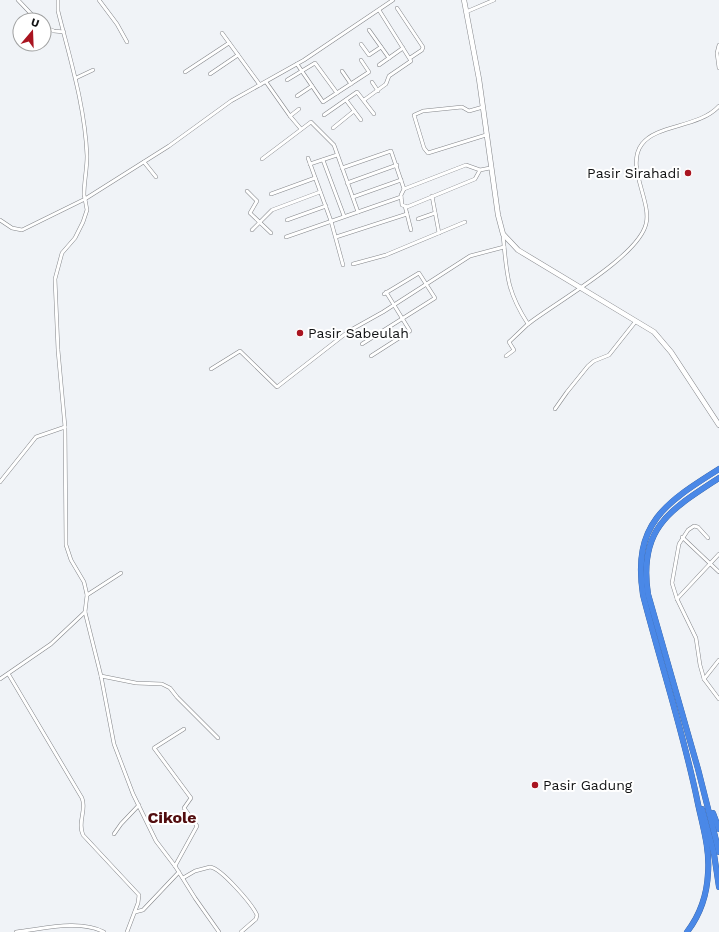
<svg xmlns="http://www.w3.org/2000/svg" width="719" height="932" font-family="'Work Sans',sans-serif">
	<style>
		.lines { fill: none; stroke-linecap: round; stroke-linejoin: round }
		.street-casing { stroke: #84868a; stroke-width: 4 }
		.secondary-casing { stroke: #84868a; stroke-width: 5.5 }
		.highway-casing { stroke: #365f9d; stroke-width: 6 }
		.street { stroke: #fff; stroke-width: 3 }
		.secondary { stroke: #fff; stroke-width: 4.5 }
		.highway { stroke: #4a88e7; stroke-width: 5.5 }
		.poi-dot { fill: #a91420; stroke: #fff; stroke-width: 1.5 }
		.labels { text-anchor: middle; stroke-width: 4; stroke-linejoin: round; paint-order: stroke }
		.poi-label { font-size: 14px; fill: #121314; stroke: #fff; text-anchor: start }
		.quarter-label { font-size: 16px; font-weight: bold; fill: #520d0f; stroke: #fff }
	</style>
	<rect width="100%" height="100%" fill="#f0f3f7"/>
	<g class="lines">
		<defs>
			<g id="street">
				<polyline points="18,0 37,20"/>
				<polyline points="99,0 117,24 127,42"/>
				<polyline points="397,8 423,47 422,50 410,58"/>
				<polyline points="466,12 494,0"/>
				<polyline points="44,27 54,31 64,32"/>
				<polyline points="369,30 389,58"/>
				<polyline points="222,33 260,85"/>
				<polyline points="361,44 369,55 381,47"/>
				<polyline points="719,45 717,53 719,68"/>
				<polyline points="297,64 323,102 369,72 361,60"/>
				<polyline points="379,65 403,48"/>
				<polyline points="342,71 351,84"/>
				<polyline points="185,72 229,43"/>
				<polyline points="210,74 238,55"/>
				<polyline points="76,78 93,70"/>
				<polyline points="287,80 315,63 337,93"/>
				<polyline points="266,82 290,116 299,109"/>
				<polyline points="372,82 378,91"/>
				<polyline points="297,96 312,86"/>
				<polyline points="346,100 361,120"/>
				<polyline points="364,100 386,84 389,76 411,61 379,10"/>
				<polyline points="483,107 469,111 462,107 423,111 414,115 424,148 428,153 486,135"/>
				<polyline points="324,115 357,92 374,114"/>
				<polyline points="290,116 301,129"/>
				<polyline points="333,128 354,111"/>
				<polyline points="308,158 331,221 343,265"/>
				<polyline points="262,159 311,122 334,145 358,212"/>
				<polyline points="323,160 344,216"/>
				<polyline points="144,162 156,177"/>
				<polyline points="310,164 337,155"/>
				<polyline points="342,168 391,151 404,189"/>
				<polyline points="480,170 475,179 407,207 402,205 401,195 404,189 466,165 480,170 490,168"/>
				<polyline points="347,183 397,165"/>
				<polyline points="247,191 257,201 250,213 271,233"/>
				<polyline points="271,194 315,178"/>
				<polyline points="432,196 439,233"/>
				<polyline points="353,197 401,180"/>
				<polyline points="405,206 411,230"/>
				<polyline points="418,219 435,213"/>
				<path d="M0 220 12 228 22 230 85 199 84 195C84 182 87 169 87 156 85 106 70 59 58 11V0"/>
				<polyline points="287,220 326,206"/>
				<polyline points="252,230 272,210 320,192"/>
				<path d="M503 235C507 274 506 290 528 324 556 302 638 257 646 224 652 201 625 166 642 144 657 124 699 128 719 106"/>
				<polyline points="286,237 401,197"/>
				<polyline points="336,237 407,214"/>
				<polyline points="353,264 386,255 465,222"/>
				<polyline points="362,344 435,298 419,273 384,294"/>
				<polyline points="371,356 410,331 386,292"/>
				<polyline points="506,356 514,350 509,342 528,324"/>
				<polyline points="211,369 240,351 277,387 349,331 383,312 470,256 504,247"/>
				<polyline points="555,409 567,392 588,366 594,361 609,355 636,321"/>
				<polyline points="0,482 36,437 65,427"/>
				<polyline points="682,537 719,572"/>
				<polyline points="708,538 698,527 694,526 688,530 679,544 672,583 677,599 696,638 700,665 704,679 719,699"/>
				<polyline points="87,595 121,573"/>
				<polyline points="677,599 719,554"/>
				<path d="M9 675 82 798C87 810 77 822 83 835L139 895 138 903 127 932"/>
				<polyline points="101,676 136,683 162,684 170,688 177,697 218,738"/>
				<polyline points="0,679 51,644 85,612"/>
				<polyline points="704,679 719,660"/>
				<polyline points="114,834 121,824 139,805"/>
				<polyline points="175,866 197,826 184,808 191,798 154,748 184,729"/>
				<path d="M183 878 195 871 210 867C221 868 252 904 257 915L256 919 241 932"/>
				<polyline points="135,912 143,910 179,872"/>
				<path d="M16 932C43 929 79 919 104 932"/>
				<polyline points="219,932 195,898 175,866 156,841 133,794 114,744 101,676 85,612 87,595 84,582 71,560 66,545 65,427 58,350 55,279 62,253 75,238 83,222 87,210 85,199 169,146 231,101 304,60 393,0"/>
			</g>
			<polyline id="secondary" points="464,0 479,79 498,215 503,234 518,250 654,332 671,352 719,425"/>
			<g id="highway">
				<path d="M719 478C670 510 638 528 648 594L698 769 719 852"/>
				<polyline points="702,809 714,854 719,887"/>
				<polyline points="713,813 719,829"/>
				<path d="M687 932C700 915 707 895 708 873 710 850 703 827 698 804 684 734 661 665 643 595 632 524 665 503 719 469"/>
			</g>
		</defs>
		<!-- street casing -->
		<use href="#street" class="street-casing"/>
		<!-- secondary casing -->
		<use href="#secondary" class="secondary-casing"/>
		<!-- highway casing -->
		<use href="#highway" class="highway-casing"/>
		<!-- street -->
		<use href="#street" class="street"/>
		<!-- secondary -->
		<use href="#secondary" class="secondary"/>
		<!-- highway -->
		<use href="#highway" class="highway"/>
	</g>
	<!-- markers -->
	<g class="poi-dot">
		<circle cx="688" cy="173" r="4"/>
		<circle cx="300" cy="333" r="4"/>
		<circle cx="535" cy="785" r="4"/>
	</g>
	<g class="labels">
		<!-- poi labels -->
		<g class="poi-label">
			<text x="680" y="178" text-anchor="end">Pasir Sirahadi</text>
			<text x="308" y="338">Pasir Sabeulah</text>
			<text x="543" y="790">Pasir Gadung</text>
		</g>
		<!-- quarter labels -->
		<g class="quarter-label">
			<text x="172" y="823">Cikole</text>
		</g>
	</g>
	<!-- north arrow -->
	<g transform="translate(32 32) rotate(19)"><circle r="19" fill="#ffffff" stroke="#a0a1a1"/>
	<path d="M0-3L7 15L0 10L-7 15Z" fill="#a91420"/>
	<text y="-6" font-size="11" font-weight="bold" text-anchor="middle" fill="#121314">U</text>
	</g>
</svg>
